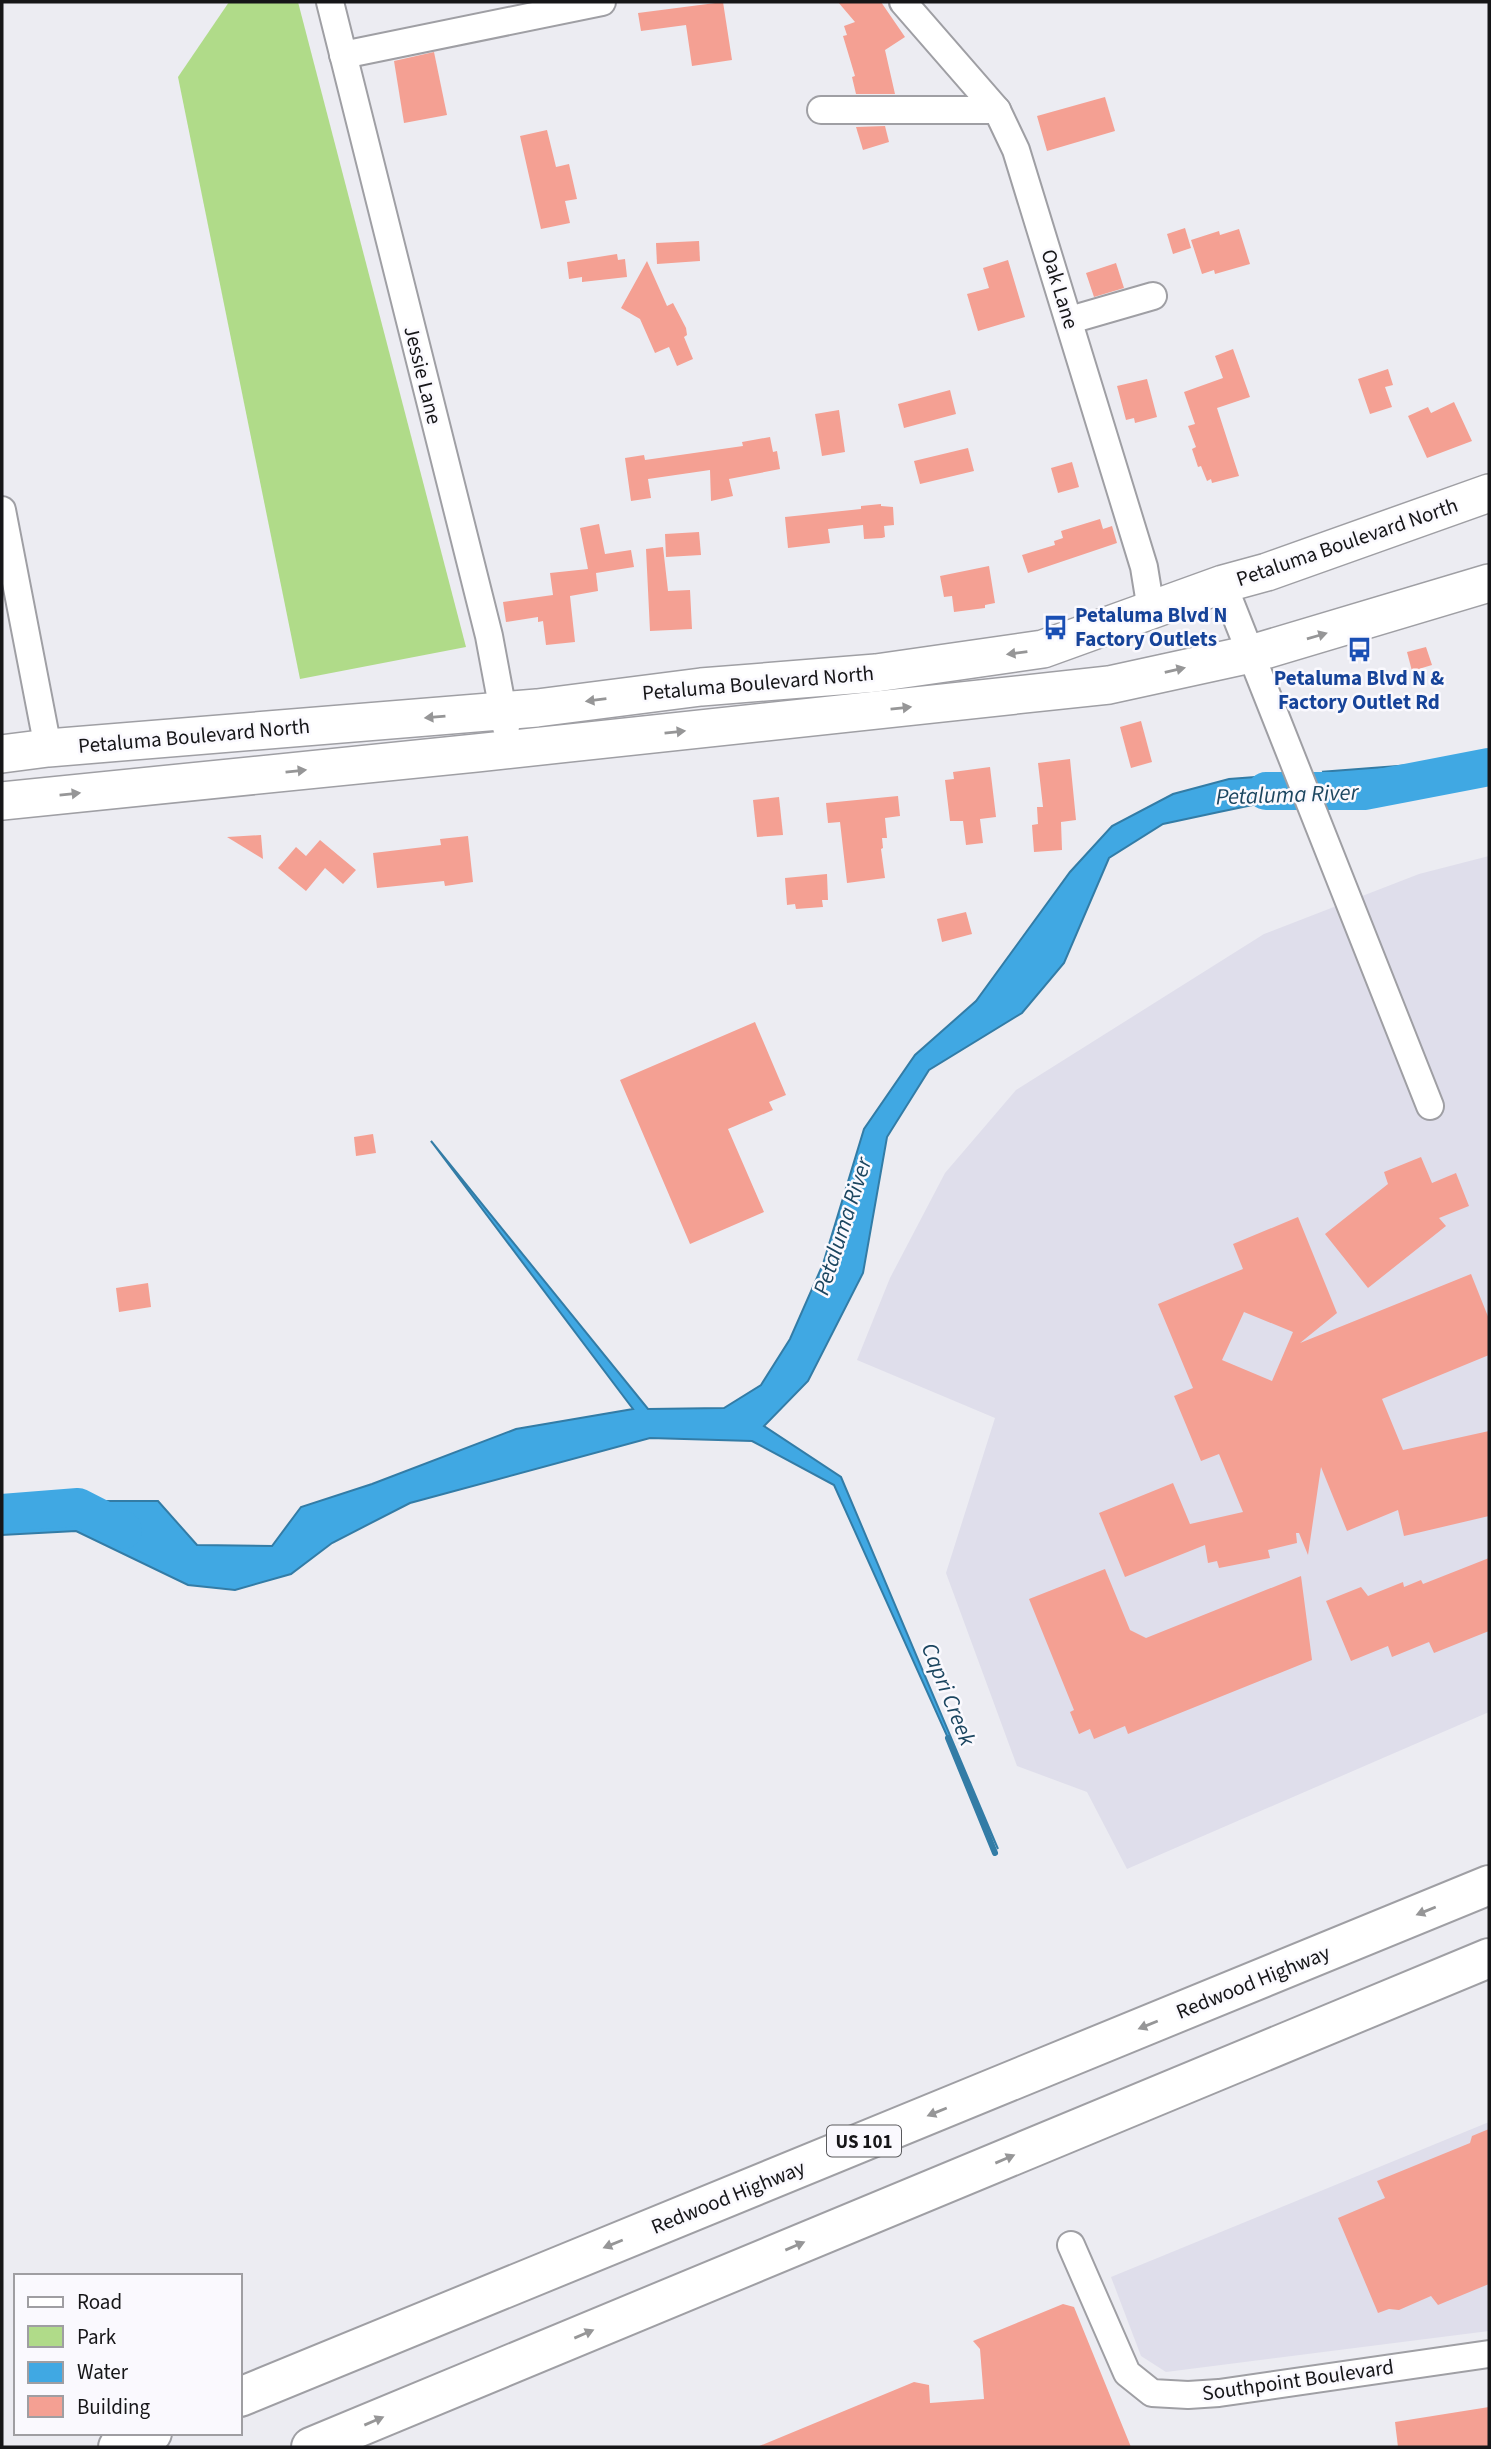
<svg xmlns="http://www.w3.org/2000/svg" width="1491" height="2449" font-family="'Source Sans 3',sans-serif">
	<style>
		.built { fill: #dfdeeb }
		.green { fill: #b0db89 }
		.water { fill: #40a8e3; stroke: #337ca6; stroke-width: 2 }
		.pier { fill: #ececf2 }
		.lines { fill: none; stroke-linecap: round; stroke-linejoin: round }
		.stream { stroke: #337ca6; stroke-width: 6 }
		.river { stroke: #40a8e3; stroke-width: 38 }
		.building { fill: #f4a093; fill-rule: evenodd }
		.street-casing { stroke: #9f9fa4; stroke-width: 30 }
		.secondary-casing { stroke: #9f9fa4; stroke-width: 40 }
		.highway-casing { stroke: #9f9fa4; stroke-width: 42 }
		.street { stroke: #fff; stroke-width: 26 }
		.secondary { stroke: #fff; stroke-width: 37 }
		.highway { stroke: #fff; stroke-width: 38 }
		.oneway { fill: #969697 }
		.labels { text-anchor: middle; stroke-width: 5; stroke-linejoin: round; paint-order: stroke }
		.shield { fill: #faf9fe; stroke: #5a5a5d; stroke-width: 2 }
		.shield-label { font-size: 19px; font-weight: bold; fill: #161618 }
		.street-label { font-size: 21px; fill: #161618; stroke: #faf9fe }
		.transit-label { font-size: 21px; font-weight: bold; fill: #164399; stroke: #faf9fe; text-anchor: start }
		.water-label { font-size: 23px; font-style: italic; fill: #1c4660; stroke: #faf9fe }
	</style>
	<rect width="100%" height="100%" fill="#ececf2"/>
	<!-- built -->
	<g class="built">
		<polygon points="1489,856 1489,1712 1127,1869 1087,1792 1017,1766 946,1573 995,1418 857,1360 890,1278 945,1173 1016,1090 1264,934 1419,874"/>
		<polygon points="1489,2122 1489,2331 1166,2372 1141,2356 1111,2277"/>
	</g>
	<!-- green -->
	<polygon class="green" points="229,2 298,2 466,647 300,679 178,77"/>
	<!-- water -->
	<polygon class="water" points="1489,759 1489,778 1373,780 1219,812 1163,824 1109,858 1064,963 1022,1013 929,1070 887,1137 863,1273 808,1381 764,1426 841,1477 998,1849 834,1485 752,1441 650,1438 410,1503 332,1543 291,1574 235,1590 188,1585 76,1531 2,1535 2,1515 25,1520 100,1501 158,1501 197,1545 272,1546 301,1507 372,1484 516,1429 633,1409 431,1141 648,1409 724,1408 761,1385 790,1339 823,1264 864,1129 915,1055 976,1001 1070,872 1112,826 1173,794 1229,779"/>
	<!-- pier -->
	<polygon class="pier" points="1321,769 1330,792 1275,804 1262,773"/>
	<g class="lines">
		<!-- stream -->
		<polyline class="stream" points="948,1738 995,1853"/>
		<!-- river -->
		<g class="river">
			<polyline points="1266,791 1364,791 1489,767"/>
			<polyline points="2,1513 78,1507 123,1530"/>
		</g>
	</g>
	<!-- building -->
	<g class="building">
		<polygon points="723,2 732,60 692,66 686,25 641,31 638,13"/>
		<polygon points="838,2 881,2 905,37 885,50 895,94 856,94 852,77 855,76 843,36 847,35 844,26 855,22"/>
		<polygon points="434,52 447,115 404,123 394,61"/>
		<polygon points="1105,97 1115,131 1047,151 1037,116"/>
		<polygon points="885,126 889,142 863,150 856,127"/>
		<polygon points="547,130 556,167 569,164 577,199 565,201 570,223 541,229 520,136"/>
		<polygon points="1185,228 1191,248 1173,254 1167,234"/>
		<polygon points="1239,229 1250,264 1215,274 1214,270 1202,274 1191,240 1219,231 1220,235"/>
		<polygon points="699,241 700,261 657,264 656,243"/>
		<polygon points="617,254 618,260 625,259 627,277 582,282 582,277 569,279 567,262"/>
		<polygon points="1008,260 1025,317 978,331 967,294 989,288 983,268"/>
		<polygon points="647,261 667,306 673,303 686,328 687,335 684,337 693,359 677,366 669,347 655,353 640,319 621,308"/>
		<polygon points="1116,263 1124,288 1094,297 1086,273"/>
		<polygon points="1233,349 1250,397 1217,408 1239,476 1212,483 1211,479 1207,481 1201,466 1198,467 1192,449 1196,447 1188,426 1195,424 1184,392 1223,378 1215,356"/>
		<polygon points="1388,369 1393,385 1385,387 1392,407 1370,414 1358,379"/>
		<polygon points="1147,379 1157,417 1135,423 1134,418 1126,420 1117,386"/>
		<polygon points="950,390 956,414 904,428 898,404"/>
		<polygon points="1454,402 1472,441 1427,458 1408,416 1428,407 1431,413"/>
		<polygon points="839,410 845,452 822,456 815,414"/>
		<polygon points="770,437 773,452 777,451 780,469 729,479 733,496 711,501 710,470 648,479 651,498 631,501 625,458 644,455 645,460 743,446 742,442"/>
		<polygon points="968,448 974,471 920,484 914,461"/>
		<polygon points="1072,462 1079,487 1058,493 1051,468"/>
		<polygon points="881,504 881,506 893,507 894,525 884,526 885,537 882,538 864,539 863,525 828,529 830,543 788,548 785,517 861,509 861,506"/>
		<polygon points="1100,519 1103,529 1112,526 1117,543 1028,573 1022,555 1055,545 1054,541 1063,538 1061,531"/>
		<polygon points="599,524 605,554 631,550 634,567 596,573 598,591 570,596 575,642 546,645 543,621 538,622 538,617 506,622 503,602 553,595 550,573 588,569 580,528"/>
		<polygon points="699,532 701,555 666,557 665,534"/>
		<polygon points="663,547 668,591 690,590 692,629 650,631 646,549"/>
		<polygon points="989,566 995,603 985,605 985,608 954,612 952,596 944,597 940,576"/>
		<polygon points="1426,647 1432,665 1412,671 1407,652"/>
		<polygon points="1141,721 1152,762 1131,768 1120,727"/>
		<polygon points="1070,759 1076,820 1061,822 1062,850 1034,852 1032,825 1038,824 1037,807 1043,807 1038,763"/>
		<polygon points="990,767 996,817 980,819 983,843 966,845 963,821 950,821 945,780 954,779 953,772"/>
		<polygon points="898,796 900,816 885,818 887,838 882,838 883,848 881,849 885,878 847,883 840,822 828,823 826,803"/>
		<polygon points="779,797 783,835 757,837 753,800"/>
		<polygon points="261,835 263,859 227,837"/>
		<polygon points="468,836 473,882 445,886 444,881 377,888 373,853 441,845 440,839"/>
		<polygon points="320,840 356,870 343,884 325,868 306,891 278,868 296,847 306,856"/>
		<polygon points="827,874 828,900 822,900 823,907 796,909 795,904 787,905 785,878"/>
		<polygon points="966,912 972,934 942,942 937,919"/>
		<polygon points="755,1022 786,1095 769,1102 773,1110 728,1129 764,1212 690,1244 620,1080"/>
		<polygon points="373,1134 376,1153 356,1156 354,1137"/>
		<polygon points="1421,1157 1432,1183 1456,1173 1469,1206 1439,1218 1446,1226 1368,1288 1325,1234 1388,1184 1384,1172"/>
		<path d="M1298 1217 1337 1313 1300 1343 1471 1274 1489 1319V1355L1382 1399 1403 1450 1489 1431V1516L1404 1536 1398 1510 1347 1531 1321 1467 1308 1555 1299 1533H1296L1297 1543 1268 1550 1270 1558 1219 1568 1217 1561 1208 1563 1205 1545 1125 1577 1099 1513 1173 1483 1190 1524 1243 1512 1219 1454 1201 1461 1174 1396 1193 1388 1158 1304 1243 1269 1233 1244ZM1244 1312 1293 1332 1272 1381 1222 1360Z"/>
		<polygon points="148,1283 151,1307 119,1312 116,1288"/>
		<polygon points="1489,1558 1489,1631 1434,1653 1429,1642 1392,1657 1388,1646 1351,1661 1326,1601 1361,1587 1368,1596 1403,1582 1404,1587 1421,1580 1423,1584"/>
		<polygon points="1105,1569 1130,1630 1146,1638 1301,1576 1312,1660 1128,1734 1125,1726 1094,1739 1090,1729 1079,1734 1070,1712 1074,1710 1029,1599"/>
		<polygon points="1489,2129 1489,2284 1438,2305 1431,2296 1399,2310 1389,2309 1378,2313 1338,2218 1385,2198 1377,2181 1470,2143 1472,2136"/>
		<polygon points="1063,2304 1074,2307 1131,2447 757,2447 914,2382 929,2385 930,2403 984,2399 980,2349 973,2341"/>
		<polygon points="1489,2407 1489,2447 1398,2447 1395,2422"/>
	</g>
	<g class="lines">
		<defs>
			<g id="street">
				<polyline points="330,2 489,636 506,727"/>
				<polyline points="903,2 997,110 1016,150 1144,567 1151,610"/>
				<polyline points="343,55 602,2"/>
				<polyline points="821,110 997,110"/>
				<polyline points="1070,320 1153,296"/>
				<polyline points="2,510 48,748"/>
				<polyline points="1223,584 1430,1106"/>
				<polyline points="1071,2245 1127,2373 1152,2393 1188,2395 1219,2393 1489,2354"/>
			</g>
			<g id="secondary">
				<polyline points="2,754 48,748 537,708 701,687 876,673 1043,649 1223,584 1267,572 1489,493"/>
				<polyline points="2,801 476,753 1109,685 1251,654 1489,583"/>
			</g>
			<g id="highway">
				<polyline points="240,2397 1489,1885"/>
				<polyline points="118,2447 152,2433"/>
				<polyline points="311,2447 1489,1958"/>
			</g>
		</defs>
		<!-- street casing -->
		<use href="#street" class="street-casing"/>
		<!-- secondary casing -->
		<use href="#secondary" class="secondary-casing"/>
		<!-- highway casing -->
		<use href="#highway" class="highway-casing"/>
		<!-- street -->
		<use href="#street" class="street"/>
		<!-- secondary -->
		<use href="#secondary" class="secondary"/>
		<!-- highway -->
		<use href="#highway" class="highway"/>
	</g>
	<!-- one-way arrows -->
	<defs><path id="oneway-solid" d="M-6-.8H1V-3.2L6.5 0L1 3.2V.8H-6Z" transform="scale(1.75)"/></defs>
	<g class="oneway">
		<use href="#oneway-solid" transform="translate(1317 636) rotate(-16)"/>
		<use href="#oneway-solid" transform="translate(1017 653) rotate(172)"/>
		<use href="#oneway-solid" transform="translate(1175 670) rotate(-13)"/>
		<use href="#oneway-solid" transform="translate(596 700) rotate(173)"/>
		<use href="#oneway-solid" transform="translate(901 708) rotate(-6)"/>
		<use href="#oneway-solid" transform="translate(435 717) rotate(175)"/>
		<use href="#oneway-solid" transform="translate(675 732) rotate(-6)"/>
		<use href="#oneway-solid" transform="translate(296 771) rotate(-6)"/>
		<use href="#oneway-solid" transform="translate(70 794) rotate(-6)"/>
		<use href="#oneway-solid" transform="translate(1426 1911) rotate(158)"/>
		<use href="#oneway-solid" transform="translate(1148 2025) rotate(158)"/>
		<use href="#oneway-solid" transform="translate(937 2112) rotate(158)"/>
		<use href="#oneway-solid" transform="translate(1005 2159) rotate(-23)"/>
		<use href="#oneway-solid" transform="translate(613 2244) rotate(158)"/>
		<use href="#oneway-solid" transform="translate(795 2246) rotate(-23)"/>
		<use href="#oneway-solid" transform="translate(584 2334) rotate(-23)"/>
		<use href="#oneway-solid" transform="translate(374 2421) rotate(-23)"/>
	</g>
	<!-- icons -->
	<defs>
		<symbol id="bus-bare" viewBox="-9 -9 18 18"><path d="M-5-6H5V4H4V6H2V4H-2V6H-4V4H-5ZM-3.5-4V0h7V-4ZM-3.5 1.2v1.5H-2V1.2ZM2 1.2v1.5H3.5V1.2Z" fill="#1a4fb4" stroke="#faf9fe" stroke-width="2.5" paint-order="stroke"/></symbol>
	</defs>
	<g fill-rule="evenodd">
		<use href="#bus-bare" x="1038" y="610" width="35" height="35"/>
		<use href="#bus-bare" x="1342" y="632" width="35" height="35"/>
	</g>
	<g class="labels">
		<!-- shield labels -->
		<rect class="shield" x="827" y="2125.5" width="74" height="31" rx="5"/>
		<g class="shield-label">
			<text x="864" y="2148">US 101</text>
		</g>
		<!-- street labels -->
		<g class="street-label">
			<text transform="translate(1060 289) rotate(73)" y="7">Oak Lane</text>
			<text transform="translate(423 375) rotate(76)" y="7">Jessie Lane</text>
			<text transform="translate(1347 542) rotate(-19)" y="7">Petaluma Boulevard North</text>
			<text transform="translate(758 683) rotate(-5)" y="7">Petaluma Boulevard North</text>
			<text transform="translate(194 736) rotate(-5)" y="7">Petaluma Boulevard North</text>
			<text transform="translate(1253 1982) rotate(-22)" y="7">Redwood Highway</text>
			<text transform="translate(728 2197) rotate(-22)" y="7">Redwood Highway</text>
			<text transform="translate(1298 2380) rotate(-8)" y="7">Southpoint Boulevard</text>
		</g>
		<!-- transit labels -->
		<g class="transit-label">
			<text x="1075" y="622">Petaluma Blvd N<tspan x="1075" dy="24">Factory Outlets</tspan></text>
			<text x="1359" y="685" text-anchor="middle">Petaluma Blvd N &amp;<tspan x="1359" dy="24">Factory Outlet Rd</tspan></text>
		</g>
		<!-- water labels -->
		<g class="water-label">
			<text transform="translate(1287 794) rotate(-2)" y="8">Petaluma River</text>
			<text transform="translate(842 1226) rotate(-72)" y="8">Petaluma River</text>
			<text transform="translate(949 1694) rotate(68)" y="8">Capri Creek</text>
		</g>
	</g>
	<!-- border -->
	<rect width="1491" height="2449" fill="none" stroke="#161618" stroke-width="7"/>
	<!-- legend -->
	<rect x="14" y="2274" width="228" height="161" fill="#faf9fe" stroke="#9f9ea2" stroke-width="2"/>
	<rect x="28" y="2297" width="35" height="10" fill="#ffffff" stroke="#9f9ea2" stroke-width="2"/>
	<text x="77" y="2309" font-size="21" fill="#161618">Road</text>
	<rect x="28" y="2326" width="35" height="21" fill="#b0db89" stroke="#9f9ea2" stroke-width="2"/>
	<text x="77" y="2344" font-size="21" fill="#161618">Park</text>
	<rect x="28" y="2362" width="35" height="21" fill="#40a8e3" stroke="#9f9ea2" stroke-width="2"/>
	<text x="77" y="2379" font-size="21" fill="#161618">Water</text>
	<rect x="28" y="2396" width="35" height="21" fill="#f4a093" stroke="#9f9ea2" stroke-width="2"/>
	<text x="77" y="2414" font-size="21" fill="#161618">Building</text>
</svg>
